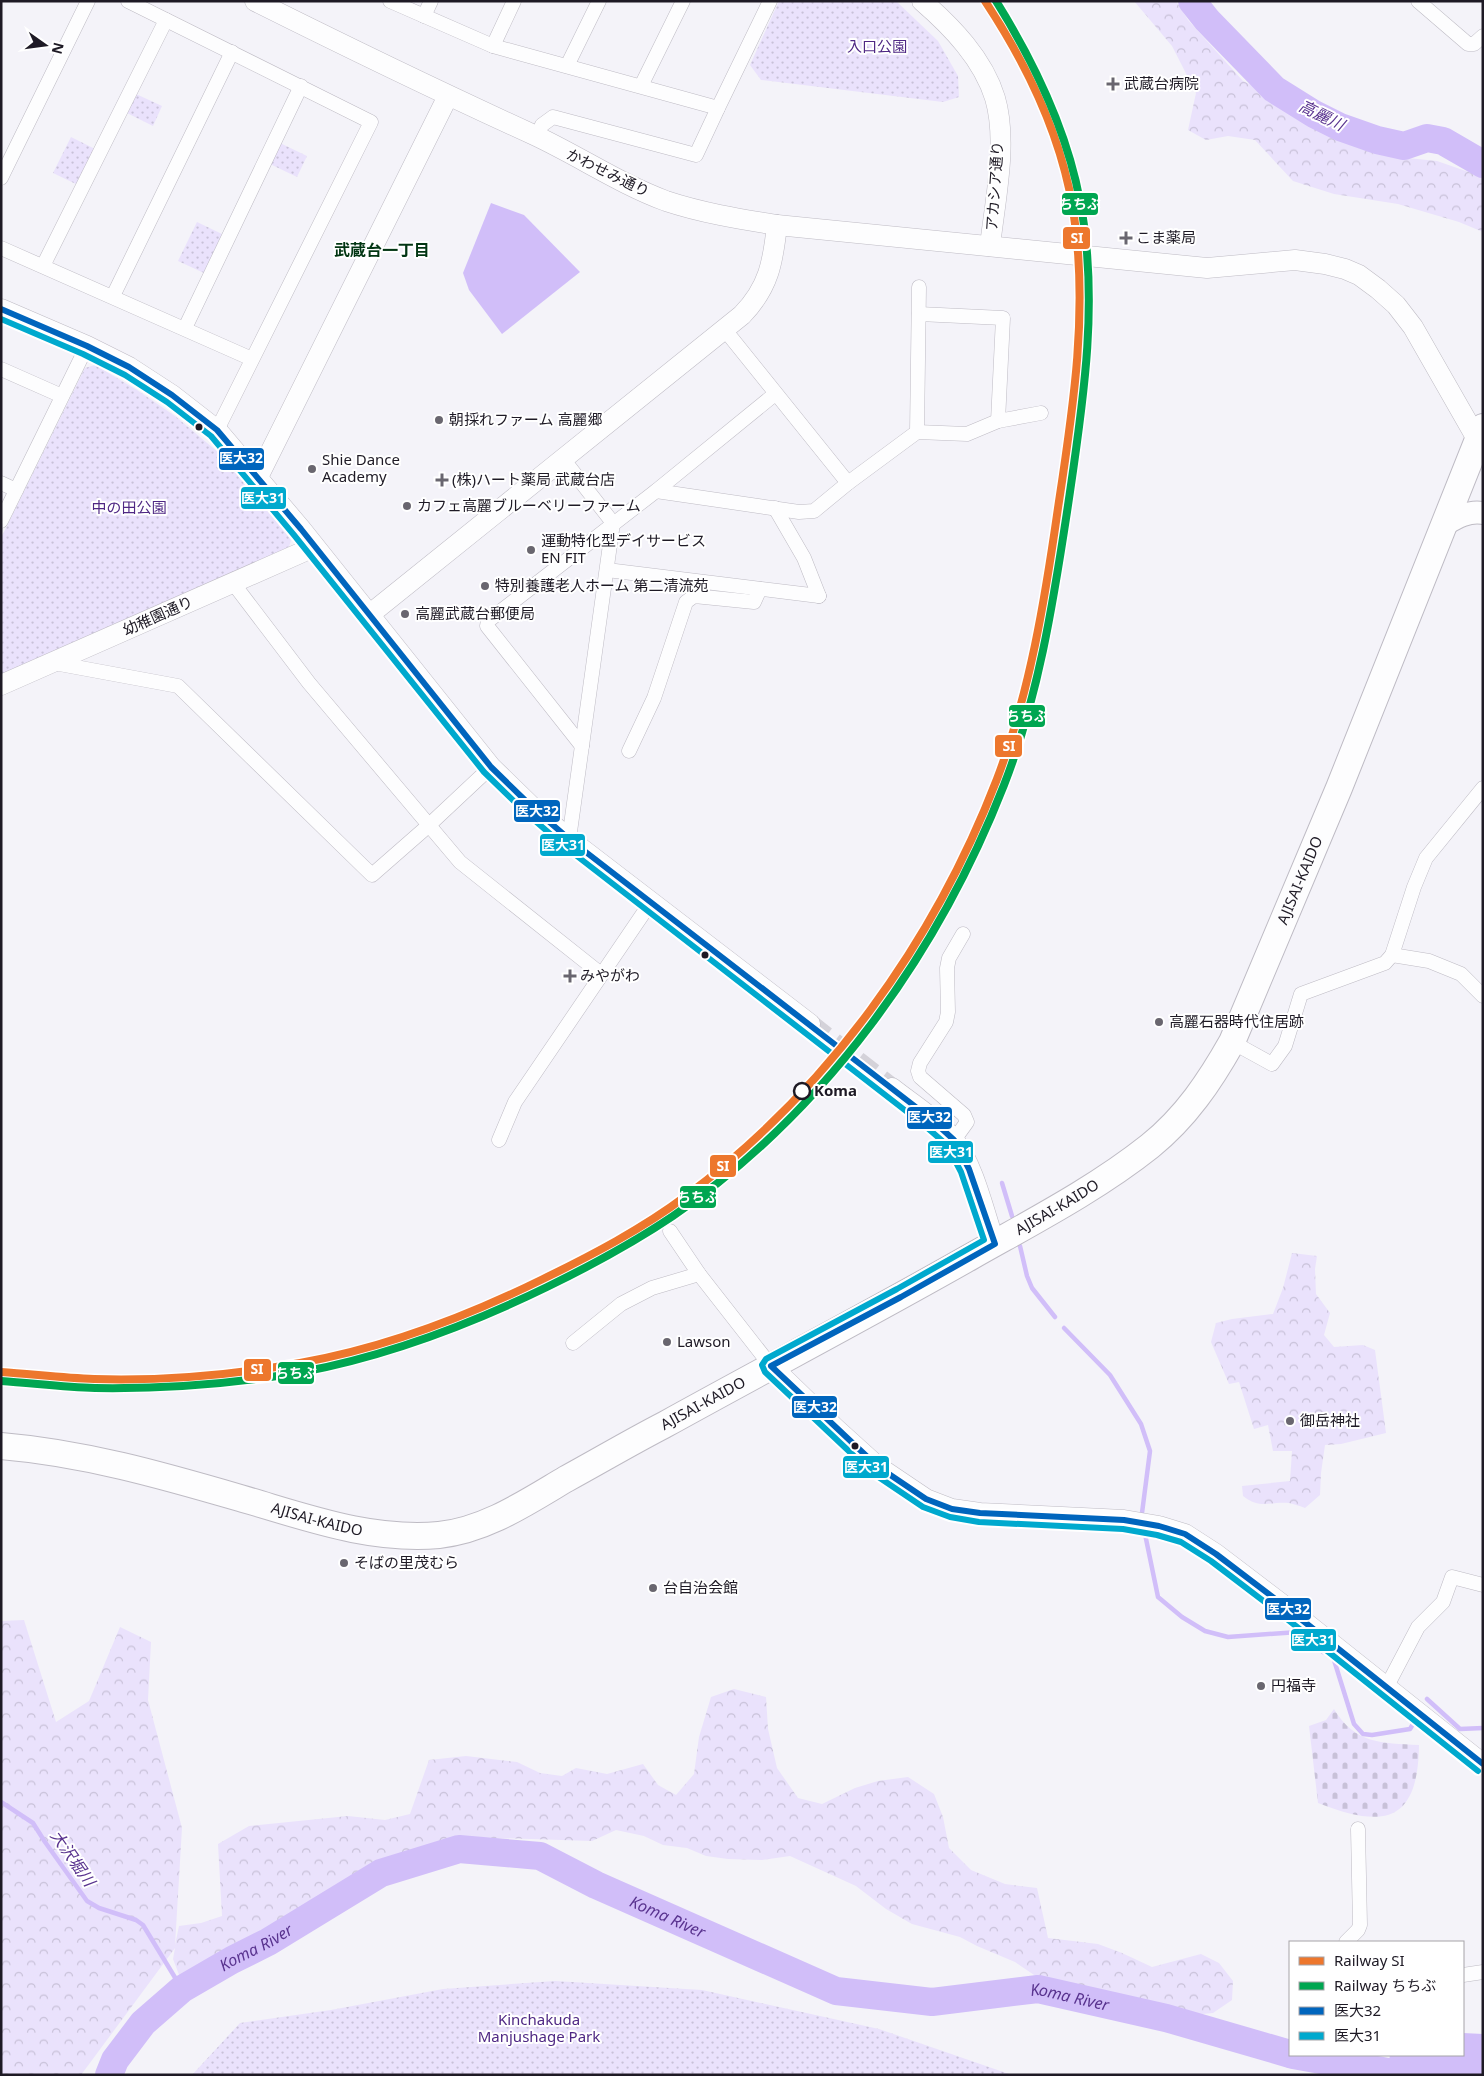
<svg xmlns="http://www.w3.org/2000/svg" width="1484" height="2076" font-family="'Noto Sans','Noto Sans JP',sans-serif">
	<style>
		.forest { fill: url(#forest-crowns) }
		.cemetery { fill: url(#cemetery-stones) }
		.park { fill: url(#park-dots) }
		.water { fill: #d1bef9 }
		.lines { fill: none; stroke-linecap: round; stroke-linejoin: round }
		.stream { stroke: #d1bef9; stroke-width: 4.5 }
		.river { stroke: #d1bef9; stroke-width: 28 }
		.secondary-tunnel { stroke: #d4d2d9; stroke-width: 20; stroke-dasharray: 20 10; stroke-linecap: butt }
		.street-casing { stroke: #bebbc4; stroke-width: 15 }
		.secondary-casing { stroke: #bebbc4; stroke-width: 21 }
		.primary-casing { stroke: #bebbc4; stroke-width: 24 }
		.highway-casing { stroke: #bebbc4; stroke-width: 28 }
		.street { stroke: #fdfdfe; stroke-width: 14 }
		.secondary { stroke: #fdfdfe; stroke-width: 20 }
		.primary { stroke: #fdfdfe; stroke-width: 22 }
		.highway { stroke: #fdfdfe; stroke-width: 26 }
		.bus-1-casing { stroke: #fff; stroke-width: 10 }
		.bus-2-casing { stroke: #fff; stroke-width: 10 }
		.bus-1 { stroke: #0065bd; stroke-width: 6 }
		.bus-2 { stroke: #00a9ce; stroke-width: 6 }
		.rail-1-casing { stroke: #fff; stroke-width: 11 }
		.rail-2-casing { stroke: #fff; stroke-width: 11 }
		.rail-1 { stroke: #ed772d; stroke-width: 8 }
		.rail-2 { stroke: #00a651; stroke-width: 8 }
		.poi-dot { fill: #69666f; stroke: #fff; stroke-width: 2 }
		.bus-dot { fill: #1e1a25; stroke: #fff; stroke-width: 2 }
		.stop-dot { fill: #fff; stroke: #1e1a25; stroke-width: 2.5 }
		.labels { text-anchor: middle; stroke-width: 4; stroke-linejoin: round; paint-order: stroke }
		.park-label { font-size: 15px; fill: #4f2884; stroke: #fff }
		.poi-label { font-size: 15px; fill: #1e1a25; stroke: #fff; text-anchor: start }
		.street-label { font-size: 15px; fill: #1e1a25; stroke: #fff }
		.stop-label { font-size: 15px; font-weight: bold; fill: #1e1a25; stroke: #fff; text-anchor: start }
		.water-label { font-size: 16px; font-style: italic; fill: #59338f; stroke: #fff }
		.neighbourhood-label { font-size: 16px; font-weight: bold; fill: #023613; stroke: #fff }
		.line-badge { stroke: #fff; stroke-width: 2 }
		.badge-label { font-size: 14px; text-anchor: middle; font-weight: bold; fill: #fff }
	</style>
	<defs>
		<pattern id="forest-crowns" width="20" height="18" patternUnits="userSpaceOnUse" patternTransform="scale(1.25)"><rect width="20" height="18" fill="#eae2fc"/><path d="M2 6a3 3 0 1 1 6 0M12 15a3 3 0 1 1 6 0" fill="none" stroke="#c8c1d8"/></pattern>
		<pattern id="cemetery-stones" width="16" height="16" patternUnits="userSpaceOnUse" patternTransform="scale(1.25)"><rect width="16" height="16" fill="#eae2fc"/><path d="M2 7V4a2 2 0 0 1 4 0v3zM10 15v-3a2 2 0 0 1 4 0v3z" fill="#c8c1d8"/></pattern>
		<pattern id="park-dots" width="8" height="8" patternUnits="userSpaceOnUse" patternTransform="scale(1.25)"><rect width="8" height="8" fill="#eae2fc"/><path d="M2 2h.1M6 6h.1" fill="none" stroke="#c8c1d8" stroke-width="1.8" stroke-linecap="round"/></pattern>
	</defs>
	<rect width="100%" height="100%" fill="#f4f3f9"/>
	<!-- forest -->
	<g class="forest">
		<polygon points="1134,1 1176,1 1188,20 1243,81 1281,99 1326,132 1344,142 1388,156 1437,161 1483,177 1483,232 1459,222 1398,204 1334,194 1293,181 1255,140 1228,136 1206,140 1188,130 1196,93 1172,46"/>
		<path d="M1292 1253 1317 1256 1315 1269 1316 1294 1330 1313 1324 1335 1334 1347 1363 1345 1375 1350 1386 1433 1341 1444 1325 1445 1321 1473 1320 1495 1305 1508C1300 1506 1294 1504 1289 1503 1271 1501 1261 1510 1243 1496L1242 1486 1290 1481 1292 1451H1273L1268 1425 1254 1429 1239 1382 1229 1384 1211 1342 1216 1323 1232 1319 1273 1314 1283 1288Z"/>
		<polygon points="24,1620 56,1722 89,1701 120,1627 151,1642 148,1700 182,1828 175,1945 179,1926 201,1923 222,1916 218,1844 249,1826 348,1816 385,1820 410,1814 429,1760 466,1756 517,1762 540,1773 562,1776 576,1768 607,1774 643,1764 658,1785 676,1795 694,1774 699,1737 711,1697 734,1689 766,1697 768,1729 777,1768 798,1798 822,1804 855,1788 878,1781 908,1777 934,1794 943,1817 949,1848 971,1870 1005,1884 1037,1888 1048,1938 1098,1944 1122,1953 1152,1967 1201,1954 1219,1963 1233,1981 1232,2000 1213,2013 1180,2016 1165,2008 1086,1987 1064,1988 1043,1981 1015,1962 977,1946 960,1937 912,1924 886,1909 856,1886 790,1856 762,1860 728,1859 706,1856 687,1848 663,1845 644,1836 616,1830 592,1841 466,1837 391,1861 349,1882 206,1968 181,1980 173,1959 175,1948 81,2075 1,2075 1,1621"/>
	</g>
	<!-- cemetery -->
	<path class="cemetery" d="M1334 1709C1355 1744 1381 1743 1419 1745 1418 1825 1382 1828 1318 1803L1309 1726 1326 1720Z"/>
	<!-- park -->
	<g class="park">
		<polygon points="779,1 896,1 938,41 958,76 959,97 943,102 761,80 750,65"/>
		<polygon points="136,94 162,106 153,126 127,113"/>
		<polygon points="71,137 95,149 78,185 53,173"/>
		<polygon points="280,143 307,156 297,177 270,164"/>
		<polygon points="197,222 222,234 204,273 178,261"/>
		<polygon points="95,365 137,390 175,416 225,458 291,540 289,547 1,675 1,538 85,368"/>
		<polygon points="555,1981 702,1990 879,2029 1012,2075 192,2075 240,2023 331,2010 443,1989"/>
	</g>
	<!-- water -->
	<g class="water">
		<polygon points="491,203 524,215 580,272 502,334 469,290 463,273"/>
		<polygon points="1463,2033 1483,2034 1483,2075 1386,2075 1390,2055 1463,2055"/>
	</g>
	<g class="lines">
		<!-- stream -->
		<g class="stream">
			<polyline points="1002,1183 1012,1216"/>
			<polyline points="1020,1246 1027,1276 1032,1288 1055,1317"/>
			<polyline points="1064,1328 1110,1375 1141,1424 1150,1451 1142,1513"/>
			<polyline points="1145,1534 1158,1597 1182,1617 1205,1631 1228,1637 1298,1632 1323,1652"/>
			<polyline points="1334,1660 1354,1724 1363,1734 1372,1735 1410,1729 1413,1724"/>
			<polyline points="1427,1699 1460,1729 1483,1728"/>
			<polyline points="1,1802 33,1823 45,1842 87,1901 99,1908 136,1920 143,1925 182,1989"/>
		</g>
		<!-- river -->
		<g class="river">
			<polyline points="1192,1 1207,20 1274,89 1314,114 1340,127 1377,140 1404,146 1427,138 1443,141 1483,164"/>
			<polyline points="1293,2055 1405,2075"/>
			<path id="s1" d="M109 2075 115 2060 143 2023 182 1989 232 1960 268 1942 381 1873 459 1849 540 1856 596 1885 836 1991 932 2002 1038 1989 1166 2018 1290 2054"/>
		</g>
		<!-- secondary-tunnel -->
		<polyline class="secondary-tunnel" points="810,1024 892,1088"/>
		<defs>
			<g id="street">
				<polyline points="128,1 371,122 217,430"/>
				<polyline points="390,1 493,46 718,108 770,1"/>
				<polyline points="1418,1 1468,44 1474,44 1483,36"/>
				<polyline points="424,16 431,1"/>
				<polyline points="493,46 514,1"/>
				<polyline points="567,66 599,1"/>
				<polyline points="641,86 683,1"/>
				<polyline points="537,137 542,125 553,117 696,155 718,108"/>
				<polyline points="1,178 88,1"/>
				<polyline points="1,248 252,359"/>
				<polyline points="43,266 166,20"/>
				<polyline points="113,296 232,52"/>
				<polyline points="919,314 1003,318 998,421"/>
				<polyline points="185,328 301,86"/>
				<polyline points="725,330 848,483"/>
				<polyline points="1,369 62,396"/>
				<polyline points="917,432 919,287"/>
				<polyline points="564,460 613,523 569,839"/>
				<polyline points="1,483 16,490"/>
				<polyline points="656,491 799,512 814,511 848,483 917,432 967,434 998,421 1041,413"/>
				<polyline points="775,508 804,558 819,596"/>
				<polyline points="1,521 87,346"/>
				<polyline points="607,570 819,596"/>
				<polyline points="233,583 309,683 460,862 601,974"/>
				<polyline points="54,663 178,686 372,875 428,826 491,767"/>
				<polyline points="582,746 487,626 488,621 656,491 775,394"/>
				<polyline points="629,751 654,698 686,602 694,596 754,602 760,589"/>
				<polyline points="1392,955 1429,961 1461,974 1483,996"/>
				<polyline points="1232,1042 1272,1064 1285,1046 1301,994 1385,963 1392,955 1414,887 1426,858 1483,788"/>
				<polyline points="499,1140 515,1102 651,902"/>
				<polyline points="954,1140 967,1122 964,1115 920,1077 918,1071 920,1063 946,1022 948,1012 947,968 949,958 963,934"/>
				<polyline points="670,1231 699,1274 771,1366"/>
				<polyline points="573,1343 621,1304 652,1288 699,1274"/>
				<polyline points="1386,1688 1418,1627 1443,1602 1452,1577 1483,1585"/>
				<polyline points="1346,1942 1358,1930 1360,1925 1358,1829"/>
				<polyline points="1463,1975 1483,1972"/>
			</g>
			<g id="secondary">
				<path d="M255 1C347 47 440 92 534 135 579 156 620 184 666 201 702 213 740 219 777 225L1207 268 1295 260 1325 264 1345 269 1359 275 1378 289 1396 305 1413 327 1477 439"/>
				<path d="M922 1C952 27 983 59 995 98 1008 142 995 200 990 246"/>
				<polyline points="1,309 87,346 129,367 172,395 217,430 301,529 491,767 531,806 569,839 810,1024"/>
				<polyline points="258,477 448,96"/>
				<path d="M369 615 742 315C769 287 773 262 777 225"/>
				<polyline points="1,685 314,547"/>
				<path d="M892 1088C912 1104 938 1120 954 1140 974 1166 984 1212 995 1244"/>
				<polyline points="771,1366 835,1428 877,1466 926,1499 952,1509 980,1513 1124,1520 1159,1526 1185,1534 1216,1554 1287,1608 1483,1764"/>
			</g>
			<path id="primary" d="M1442 526C1454 519 1468 510 1483 513"/>
			<g id="highway">
				<path id="s2" d="M1 1446C84 1453 161 1475 240 1498 306 1517 369 1541 439 1535 486 1530 527 1502 566 1479 599 1461 631 1442 664 1425 767 1368 870 1314 972 1256 1032 1222 1096 1189 1150 1146 1186 1117 1210 1081 1232 1042L1339 788 1483 427"/>
			</g>
		</defs>
		<!-- street casing -->
		<use href="#street" class="street-casing"/>
		<!-- secondary casing -->
		<use href="#secondary" class="secondary-casing"/>
		<!-- primary casing -->
		<use href="#primary" class="primary-casing"/>
		<!-- highway casing -->
		<use href="#highway" class="highway-casing"/>
		<!-- street -->
		<use href="#street" class="street"/>
		<!-- secondary -->
		<use href="#secondary" class="secondary"/>
		<!-- primary -->
		<use href="#primary" class="primary"/>
		<!-- highway -->
		<use href="#highway" class="highway"/>
		<defs>
			<polyline id="bus-1" points="1,309 87,346 129,367 172,395 217,430 301,529 491,767 531,806 569,839 930,1118 954,1140 969,1169 995,1244 901,1297 771,1366 877,1466 926,1499 952,1509 980,1513 1124,1520 1159,1526 1185,1534 1216,1554 1287,1608 1483,1764"/>
			<polyline id="bus-2" points="1,319 83,354 125,375 167,402 211,436 294,535 484,772 525,812 564,846 924,1125 947,1145 961,1172 984,1240 897,1289 766,1359 762,1365 765,1372 871,1472 923,1507 950,1517 979,1522 1123,1529 1157,1535 1181,1542 1211,1561 1282,1615 1478,1771"/>
		</defs>
		<!-- bus-1 casing -->
		<use href="#bus-1" class="bus-1-casing"/>
		<!-- bus-2 casing -->
		<use href="#bus-2" class="bus-2-casing"/>
		<!-- bus-1 -->
		<use href="#bus-1" class="bus-1"/>
		<!-- bus-2 -->
		<use href="#bus-2" class="bus-2"/>
		<defs>
			<path id="rail-1" d="M1 1372C32 1374 63 1378 94 1379 162 1381 233 1375 300 1363 385 1348 466 1317 543 1279 592 1255 642 1229 686 1196 827 1091 934 943 997 779 1030 692 1045 599 1058 508 1073 410 1089 308 1073 209 1061 136 1026 63 985 1"/>
			<path id="rail-2" d="M1 1381C32 1383 63 1387 95 1388 163 1389 234 1384 302 1372 387 1356 469 1325 547 1287 590 1266 633 1243 673 1216 825 1112 938 954 1004 785 1038 698 1053 604 1067 512 1082 410 1100 303 1080 201 1067 131 1034 62 996 1"/>
		</defs>
		<!-- rail-1 casing -->
		<use href="#rail-1" class="rail-1-casing"/>
		<!-- rail-2 casing -->
		<use href="#rail-2" class="rail-2-casing"/>
		<!-- rail-1 -->
		<use href="#rail-1" class="rail-1"/>
		<!-- rail-2 -->
		<use href="#rail-2" class="rail-2"/>
	</g>
	<!-- markers -->
	<g class="poi-dot">
		<path d="M1110.5 76.5h5v5h5v5h-5v5h-5v-5h-5v-5h5z"/>
		<path d="M1123.5 230.5h5v5h5v5h-5v5h-5v-5h-5v-5h5z"/>
		<circle cx="439" cy="420" r="5"/>
		<circle cx="312" cy="469" r="5"/>
		<path d="M439.5 472.5h5v5h5v5h-5v5h-5v-5h-5v-5h5z"/>
		<circle cx="407" cy="506" r="5"/>
		<circle cx="531" cy="550" r="5"/>
		<circle cx="485" cy="586" r="5"/>
		<circle cx="405" cy="614" r="5"/>
		<path d="M567.5 968.5h5v5h5v5h-5v5h-5v-5h-5v-5h5z"/>
		<circle cx="1159" cy="1022" r="5"/>
		<circle cx="667" cy="1342" r="5"/>
		<circle cx="1290" cy="1421" r="5"/>
		<circle cx="344" cy="1563" r="5"/>
		<circle cx="653" cy="1588" r="5"/>
		<circle cx="1261" cy="1686" r="5"/>
	</g>
	<g class="bus-dot">
		<circle cx="199" cy="427" r="4.5"/>
		<circle cx="705" cy="955" r="4.5"/>
		<circle cx="855" cy="1446" r="4.5"/>
	</g>
	<circle class="stop-dot" cx="802" cy="1091" r="8"/>
	<g class="labels">
		<!-- park labels -->
		<g class="park-label">
			<text x="877" y="52">入口公園</text>
			<text x="129" y="513">中の田公園</text>
			<text x="539" y="2025">Kinchakuda<tspan x="539" dy="17">Manjushage Park</tspan></text>
		</g>
		<!-- poi labels -->
		<g class="poi-label">
			<text x="1124" y="89">武蔵台病院</text>
			<text x="1136" y="243">こま薬局</text>
			<text x="449" y="425">朝採れファーム 高麗郷</text>
			<text x="322" y="465">Shie Dance<tspan x="322" dy="17">Academy</tspan></text>
			<text x="452" y="485">(株)ハート薬局 武蔵台店</text>
			<text x="417" y="511">カフェ高麗ブルーベリーファーム</text>
			<text x="541" y="546">運動特化型デイサービス<tspan x="541" dy="17">EN FIT</tspan></text>
			<text x="495" y="591">特別養護老人ホーム 第二清流苑</text>
			<text x="415" y="619">高麗武蔵台郵便局</text>
			<text x="580" y="981">みやがわ</text>
			<text x="1169" y="1027">高麗石器時代住居跡</text>
			<text x="677" y="1347">Lawson</text>
			<text x="1300" y="1426">御岳神社</text>
			<text x="354" y="1568">そばの里茂むら</text>
			<text x="663" y="1593">台自治会館</text>
			<text x="1271" y="1691">円福寺</text>
		</g>
		<!-- street labels -->
		<g class="street-label">
			<text transform="translate(608 173) rotate(26)" y="5">かわせみ通り</text>
			<text transform="translate(995 186) rotate(-86)" y="5">アカシア通り</text>
			<text transform="translate(158 616) rotate(-24)" y="5">幼稚園通り</text>
			<text dy="5" stroke="none"><textPath href="#s2" startOffset="1570">AJISAI-KAIDO</textPath></text>
			<text dy="5" stroke="none"><textPath href="#s2" startOffset="1150">AJISAI-KAIDO</textPath></text>
			<text dy="5" stroke="none"><textPath href="#s2" startOffset="745">AJISAI-KAIDO</textPath></text>
			<text dy="5" stroke="none"><textPath href="#s2" startOffset="325">AJISAI-KAIDO</textPath></text>
		</g>
		<!-- stop labels -->
		<g class="stop-label">
			<text x="814" y="1096">Koma</text>
		</g>
		<!-- water labels -->
		<g class="water-label">
			<text transform="translate(1322 115) rotate(26)" y="6">高麗川</text>
			<text transform="translate(73 1858) rotate(55)" y="6">大沢堀川</text>
			<text dy="6" stroke="none"><textPath href="#s1" startOffset="649">Koma River</textPath></text>
			<text dy="6" stroke="none"><textPath href="#s1" startOffset="199">Koma River</textPath></text>
			<text dy="6" stroke="none"><textPath href="#s1" startOffset="1069">Koma River</textPath></text>
		</g>
		<!-- neighbourhood labels -->
		<g class="neighbourhood-label">
			<text x="382" y="256">武蔵台一丁目</text>
		</g>
	</g>
	<g class="line-badge">
		<rect x="1061" y="192" width="38" height="24" rx="5" fill="#00a651"/>
		<rect x="1062" y="226" width="29" height="24" rx="5" fill="#ed772d"/>
		<rect x="218" y="447" width="47" height="24" rx="5" fill="#0065bd"/>
		<rect x="240" y="486" width="47" height="24" rx="5" fill="#00a9ce"/>
		<rect x="1008" y="704" width="38" height="24" rx="5" fill="#00a651"/>
		<rect x="994" y="734" width="29" height="24" rx="5" fill="#ed772d"/>
		<rect x="513" y="799" width="48" height="24" rx="5" fill="#0065bd"/>
		<rect x="539" y="833" width="47" height="24" rx="5" fill="#00a9ce"/>
		<rect x="906" y="1106" width="47" height="24" rx="5" fill="#0065bd"/>
		<rect x="927" y="1140" width="47" height="24" rx="5" fill="#00a9ce"/>
		<rect x="709" y="1154" width="28" height="24" rx="5" fill="#ed772d"/>
		<rect x="679" y="1185" width="38" height="24" rx="5" fill="#00a651"/>
		<rect x="243" y="1358" width="29" height="24" rx="5" fill="#ed772d"/>
		<rect x="277" y="1361" width="38" height="24" rx="5" fill="#00a651"/>
		<rect x="791" y="1395" width="47" height="24" rx="5" fill="#0065bd"/>
		<rect x="842" y="1455" width="48" height="24" rx="5" fill="#00a9ce"/>
		<rect x="1264" y="1597" width="48" height="24" rx="5" fill="#0065bd"/>
		<rect x="1290" y="1628" width="47" height="24" rx="5" fill="#00a9ce"/>
	</g>
	<g class="badge-label">
		<text x="1080" y="209">ちちぶ</text>
		<text x="1077" y="243">SI</text>
		<text x="241" y="463">医大32</text>
		<text x="263" y="503">医大31</text>
		<text x="1027" y="721">ちちぶ</text>
		<text x="1009" y="751">SI</text>
		<text x="537" y="816">医大32</text>
		<text x="563" y="850">医大31</text>
		<text x="929" y="1122">医大32</text>
		<text x="951" y="1157">医大31</text>
		<text x="723" y="1171">SI</text>
		<text x="698" y="1202">ちちぶ</text>
		<text x="257" y="1374">SI</text>
		<text x="296" y="1378">ちちぶ</text>
		<text x="815" y="1412">医大32</text>
		<text x="866" y="1472">医大31</text>
		<text x="1288" y="1614">医大32</text>
		<text x="1313" y="1645">医大31</text>
	</g>
	<!-- border -->
	<rect width="1484" height="2076" fill="none" stroke="#1e1a25" stroke-width="5"/>
	<!-- legend -->
	<rect x="1289" y="1941" width="175" height="115" fill="#ffffff" stroke="#a5a3a8"/>
	<rect x="1299" y="1957" width="25" height="8" fill="#ed772d" stroke="#a5a3a8"/>
	<text x="1334" y="1966" font-size="15" fill="#1e1a25">Railway SI</text>
	<rect x="1299" y="1982" width="25" height="8" fill="#00a651" stroke="#a5a3a8"/>
	<text x="1334" y="1991" font-size="15" fill="#1e1a25">Railway ちちぶ</text>
	<rect x="1299" y="2007" width="25" height="8" fill="#0065bd" stroke="#a5a3a8"/>
	<text x="1334" y="2016" font-size="15" fill="#1e1a25">医大32</text>
	<rect x="1299" y="2032" width="25" height="8" fill="#00a9ce" stroke="#a5a3a8"/>
	<text x="1334" y="2041" font-size="15" fill="#1e1a25">医大31</text>
	<!-- north arrow -->
	<g transform="translate(45 45) rotate(104)" stroke="#ffffff" stroke-width="4" paint-order="stroke">
	<path d="M0-4L9 19L0 12L-9 19Z" fill="#1e1a25"/>
	<text y="-8" font-size="14" font-weight="bold" text-anchor="middle" fill="#1e1a25">N</text>
	</g>
</svg>
